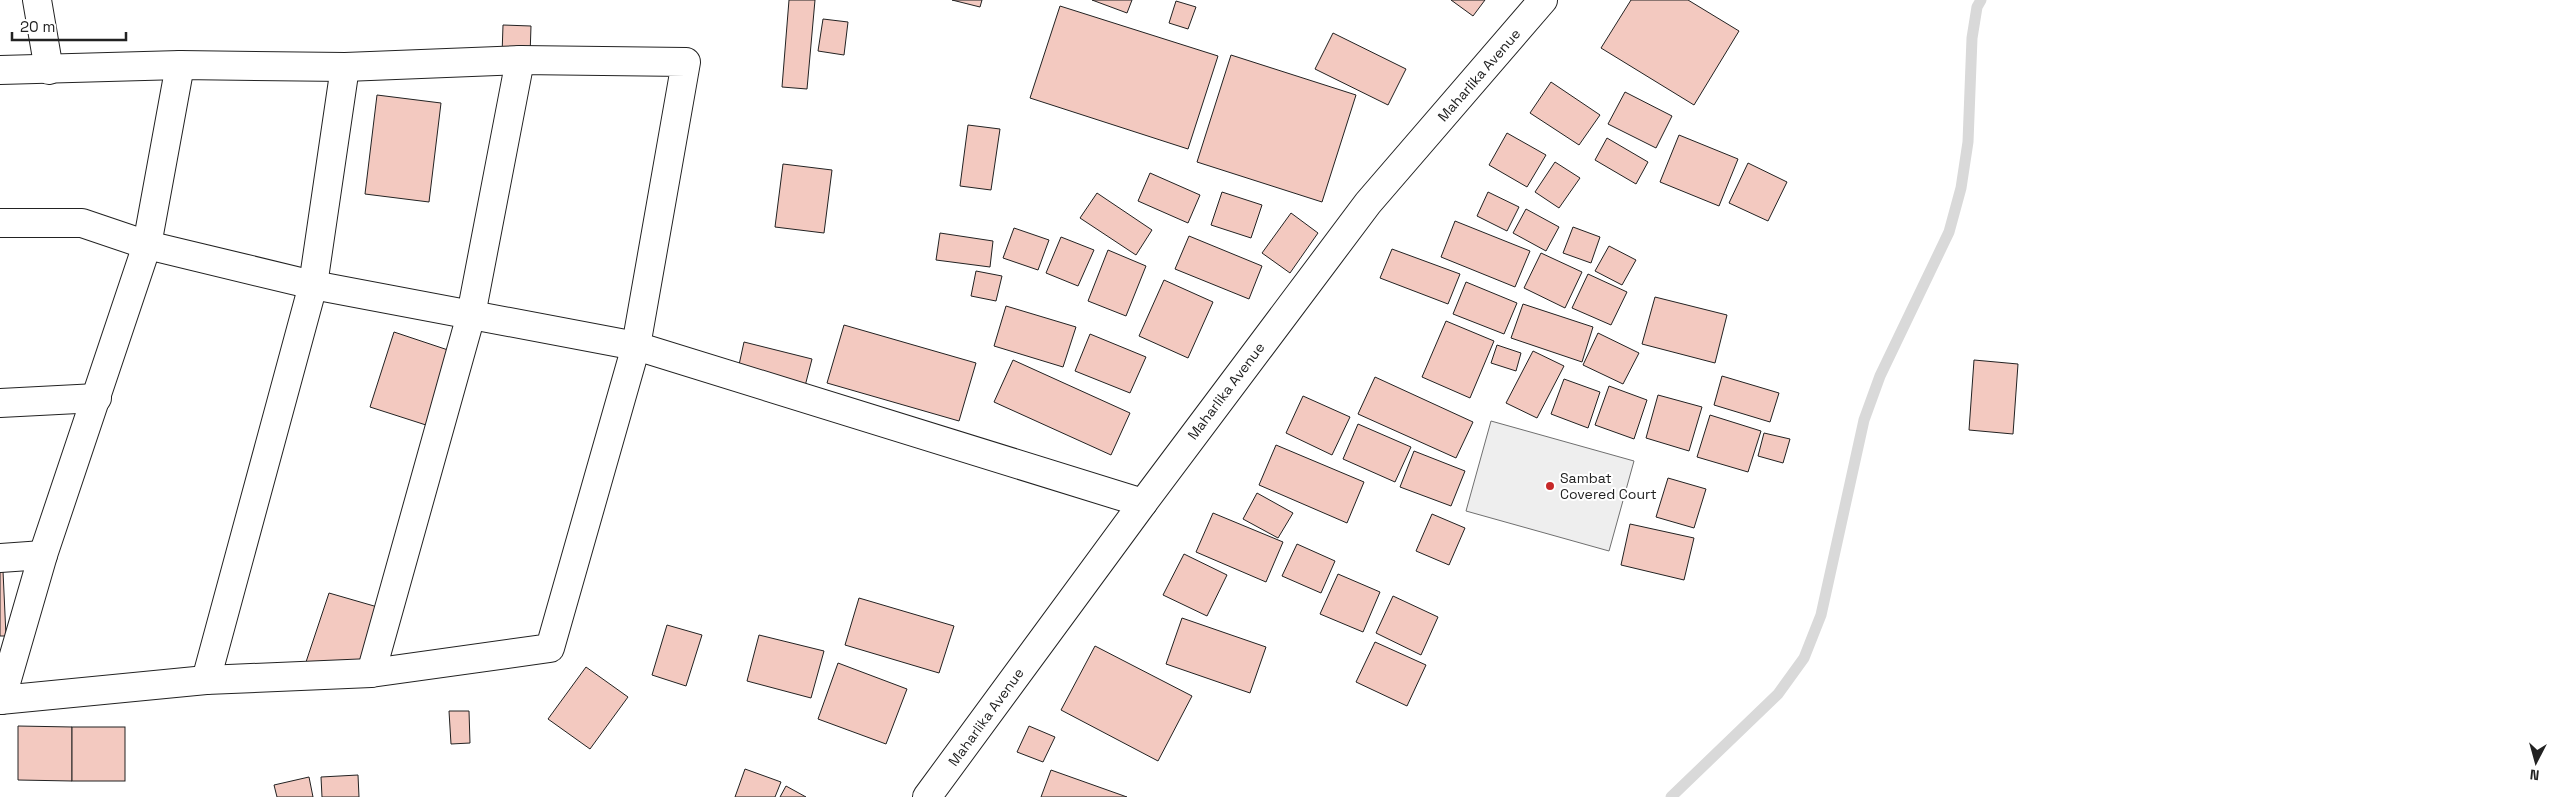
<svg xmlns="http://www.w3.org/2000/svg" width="2571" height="797" font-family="'Space Grotesk',sans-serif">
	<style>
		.green { fill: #eee; stroke: #6f6f6f }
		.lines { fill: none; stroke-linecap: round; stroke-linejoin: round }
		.stream { stroke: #d9d9d9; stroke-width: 11 }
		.building { fill: #f3c9c0; stroke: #222 }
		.street-casing { stroke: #222; stroke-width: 30 }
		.secondary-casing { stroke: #222; stroke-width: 30 }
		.street { stroke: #fff; stroke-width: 28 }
		.secondary { stroke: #fff; stroke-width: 28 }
		.poi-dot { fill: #c62828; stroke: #fff; stroke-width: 2 }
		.labels { text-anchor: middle; stroke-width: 4; stroke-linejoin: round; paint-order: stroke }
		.street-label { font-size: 14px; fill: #222; stroke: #fff }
		.poi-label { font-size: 14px; fill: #222; stroke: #fff; text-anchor: start }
	</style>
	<rect width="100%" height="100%" fill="#fff"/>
	<!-- green -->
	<polygon class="green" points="1491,421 1634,461 1609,551 1466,511"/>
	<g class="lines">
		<!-- stream -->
		<polyline class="stream" points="1671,797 1778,694 1804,658 1821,615 1864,420 1880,376 1949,232 1961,188 1968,142 1972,38 1977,7 1981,0"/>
	</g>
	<!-- building -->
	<g class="building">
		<polygon points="789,0 815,0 807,89 782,87"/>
		<polygon points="952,0 982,0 980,7"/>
		<polygon points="1092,0 1132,0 1127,13"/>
		<polygon points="1451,0 1485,0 1473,16"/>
		<polygon points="1631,0 1688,0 1739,31 1694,105 1601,48"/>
		<polygon points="1176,1 1196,7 1188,29 1169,23"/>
		<polygon points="1060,6 1218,56 1188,149 1030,98"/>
		<polygon points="823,19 848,22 844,55 818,51"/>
		<polygon points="503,25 531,26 530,56 502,55"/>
		<polygon points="1333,33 1406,69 1388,105 1315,69"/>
		<polygon points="1231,55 1356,95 1322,202 1197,162"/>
		<polygon points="1551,82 1600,115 1579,145 1530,113"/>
		<polygon points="1625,92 1672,116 1656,148 1608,124"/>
		<polygon points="377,95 441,103 429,202 365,194"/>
		<polygon points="968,125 1000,129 991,190 960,186"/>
		<polygon points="1507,133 1546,155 1527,187 1489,165"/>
		<polygon points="1679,135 1738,159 1719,206 1660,182"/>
		<polygon points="1607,138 1648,162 1636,184 1595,160"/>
		<polygon points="1555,162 1580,178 1559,208 1535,192"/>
		<polygon points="1748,163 1787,182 1768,221 1729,203"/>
		<polygon points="783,164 832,170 824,233 775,227"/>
		<polygon points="1150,173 1200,195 1188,223 1138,201"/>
		<polygon points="1222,192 1262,205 1251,238 1211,225"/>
		<polygon points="1488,192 1519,207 1507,231 1477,216"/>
		<polygon points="1097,193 1152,230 1136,255 1080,218"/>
		<polygon points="1526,209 1559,227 1546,251 1513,233"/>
		<polygon points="1291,213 1318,233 1290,273 1262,253"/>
		<polygon points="1455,221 1530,251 1515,287 1441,257"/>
		<polygon points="1573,227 1600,237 1591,263 1563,253"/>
		<polygon points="1014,228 1049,240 1038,270 1003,258"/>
		<polygon points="940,233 993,241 990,267 936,260"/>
		<polygon points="1189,236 1262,266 1249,299 1175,269"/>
		<polygon points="1061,237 1094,250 1078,286 1046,273"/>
		<polygon points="1609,246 1636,260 1622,285 1595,271"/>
		<polygon points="1392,249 1460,274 1448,304 1380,278"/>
		<polygon points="1108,250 1146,266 1126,316 1088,301"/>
		<polygon points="1541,253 1582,272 1565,308 1524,288"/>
		<polygon points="976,271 1002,276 996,301 971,296"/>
		<polygon points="1588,274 1627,292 1611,325 1572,308"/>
		<polygon points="1164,280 1213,302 1188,358 1139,336"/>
		<polygon points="1466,282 1517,303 1504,334 1453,314"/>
		<polygon points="1655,297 1727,315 1715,363 1642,344"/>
		<polygon points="1523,304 1593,327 1582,362 1511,338"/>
		<polygon points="1006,306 1076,327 1063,367 994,346"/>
		<polygon points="1446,321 1494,341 1470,398 1422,377"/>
		<polygon points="844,325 976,363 959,421 827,383"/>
		<polygon points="394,332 451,351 426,425 370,407"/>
		<polygon points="1598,333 1639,353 1623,384 1583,365"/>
		<polygon points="1090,334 1146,357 1130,393 1075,371"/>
		<polygon points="744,342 812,359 804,390 737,374"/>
		<polygon points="1497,345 1521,353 1516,371 1491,363"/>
		<polygon points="1533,351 1564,366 1537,418 1506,403"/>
		<polygon points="1013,360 1130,413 1111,455 994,402"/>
		<polygon points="1974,360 2018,364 2013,434 1969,430"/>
		<polygon points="1722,376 1779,393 1770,422 1714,405"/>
		<polygon points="1375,377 1473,422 1456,458 1358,414"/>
		<polygon points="1564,379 1600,392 1588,428 1551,414"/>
		<polygon points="1609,386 1647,400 1634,439 1595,425"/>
		<polygon points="1658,395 1702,407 1689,451 1646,438"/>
		<polygon points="1303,396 1350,417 1332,455 1286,433"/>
		<polygon points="1710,415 1761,431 1748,472 1697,457"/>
		<polygon points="1358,424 1411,447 1395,482 1343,459"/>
		<polygon points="1764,433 1790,439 1783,463 1758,456"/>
		<polygon points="1276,445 1364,482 1347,523 1259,485"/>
		<polygon points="1414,451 1465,471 1451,506 1400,487"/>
		<polygon points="1668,478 1706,489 1694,528 1656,517"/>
		<polygon points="1257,493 1293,513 1278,538 1243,519"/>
		<polygon points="1213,513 1283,542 1266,582 1196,552"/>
		<polygon points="1432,514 1465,528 1449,565 1416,551"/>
		<polygon points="1630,524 1694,538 1684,580 1621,565"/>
		<polygon points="1297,544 1335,561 1321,593 1282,576"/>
		<polygon points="1184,554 1227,575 1207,616 1163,595"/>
		<polygon points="0,571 3,571 6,636 0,636"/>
		<polygon points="1338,574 1380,592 1363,632 1320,614"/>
		<polygon points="329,593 381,608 361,665 304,668"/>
		<polygon points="1393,596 1438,617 1421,655 1376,633"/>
		<polygon points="859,598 954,626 939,673 845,645"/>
		<polygon points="1182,618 1266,647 1250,693 1166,664"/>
		<polygon points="667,625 702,635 686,686 652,675"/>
		<polygon points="759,635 824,651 811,698 747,681"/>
		<polygon points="1375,642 1426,665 1407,706 1356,682"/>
		<polygon points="1095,646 1192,696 1158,761 1061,710"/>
		<polygon points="838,663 907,689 886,744 818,719"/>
		<polygon points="586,667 628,697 590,749 548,719"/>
		<polygon points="449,711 469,711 470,743 451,744"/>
		<polygon points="18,726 72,727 72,781 18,780"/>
		<polygon points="1029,726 1055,737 1043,762 1017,752"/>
		<rect x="72" y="727" width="53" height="54"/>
		<polygon points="745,769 781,782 775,797 735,797"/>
		<polygon points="1051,770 1127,797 1041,797"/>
		<polygon points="358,775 359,797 322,797 321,777"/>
		<polygon points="309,777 313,797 277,797 274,785"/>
		<polygon points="786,786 806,797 780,797"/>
	</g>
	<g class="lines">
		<defs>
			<g id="street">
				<polyline points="37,0 49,70"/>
				<polyline points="0,70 180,65 345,67 520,60 686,62 636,346 550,648 371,673 206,680 0,700"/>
				<polyline points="0,223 82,223 147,245 313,285 636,346 1143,503"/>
				<polyline points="0,403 97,398"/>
				<polyline points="0,558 43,555"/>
				<polyline points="371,673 471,315 520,60"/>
				<polyline points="206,680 313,285 345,67"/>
				<polyline points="1,700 43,555 147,245 180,65"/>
			</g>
			<polyline id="secondary" points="927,797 1143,503 1368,203 1543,0"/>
		</defs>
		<!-- street casing -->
		<use href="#street" class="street-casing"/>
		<!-- secondary casing -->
		<use href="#secondary" class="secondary-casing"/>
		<!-- street -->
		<use href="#street" class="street"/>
		<!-- secondary -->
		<use href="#secondary" class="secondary"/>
	</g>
	<!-- markers -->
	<circle class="poi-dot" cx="1550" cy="486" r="5"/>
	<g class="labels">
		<!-- street labels -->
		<g class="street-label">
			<text transform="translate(1479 75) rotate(-49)" y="5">Maharlika Avenue</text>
			<text transform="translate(1226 391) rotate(-53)" y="5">Maharlika Avenue</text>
			<text transform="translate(986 717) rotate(-54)" y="5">Maharlika Avenue</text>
		</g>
		<!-- poi labels -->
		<g class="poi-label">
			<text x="1560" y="483">Sambat<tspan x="1560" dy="16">Covered Court</tspan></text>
		</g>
	</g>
	<!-- north arrow -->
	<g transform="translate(2536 762) rotate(186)" stroke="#ffffff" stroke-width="4" paint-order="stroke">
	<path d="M0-4L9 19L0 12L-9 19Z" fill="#222222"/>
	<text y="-8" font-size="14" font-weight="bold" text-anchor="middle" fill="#222222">N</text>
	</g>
	<!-- scale -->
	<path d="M12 32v8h114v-8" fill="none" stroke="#222222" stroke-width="2.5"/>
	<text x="20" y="32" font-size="15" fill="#222222" stroke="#ffffff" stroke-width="4" paint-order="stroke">20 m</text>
</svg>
